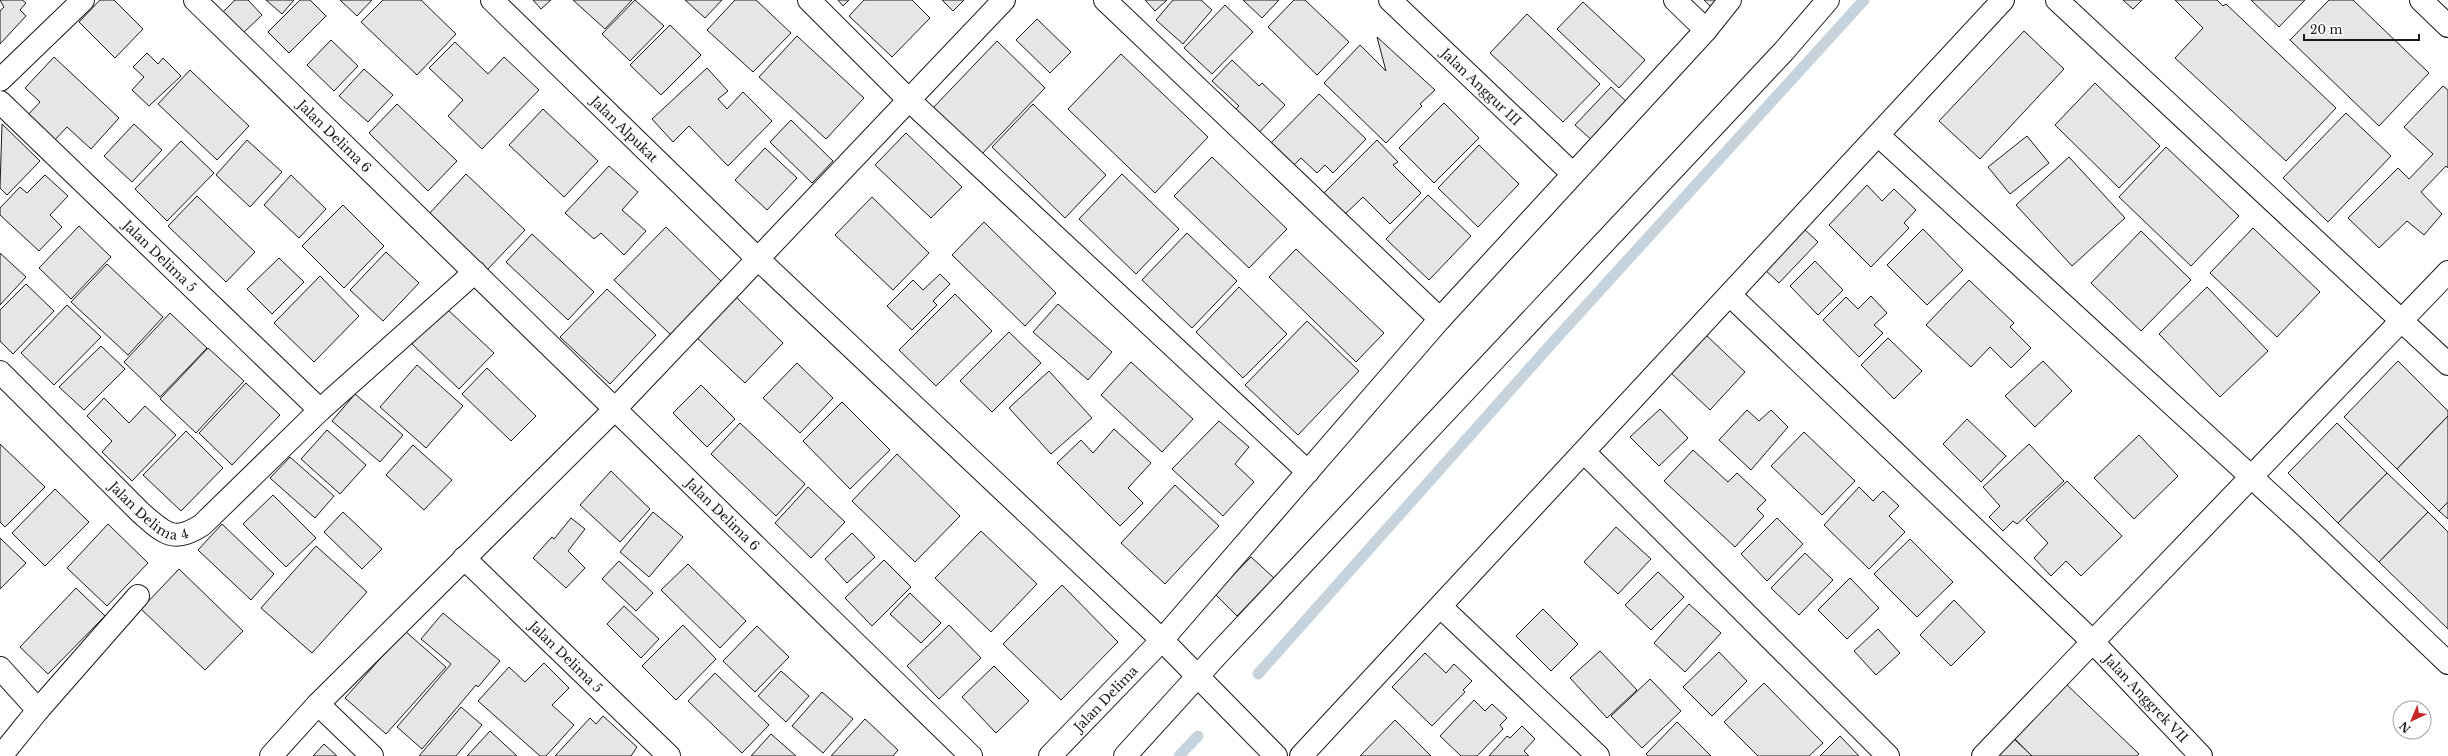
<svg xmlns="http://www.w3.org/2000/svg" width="2448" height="756" font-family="'Libre Baskerville',serif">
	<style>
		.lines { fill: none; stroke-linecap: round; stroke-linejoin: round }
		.stream { stroke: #c6d2dc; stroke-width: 11 }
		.building { fill: #e6e6e6; stroke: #1a1a1a }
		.street-casing { stroke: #1a1a1a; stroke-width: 24 }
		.street { stroke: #fff; stroke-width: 22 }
		.labels { text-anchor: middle; stroke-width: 3; stroke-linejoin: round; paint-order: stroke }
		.street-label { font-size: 13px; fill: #1a1a1a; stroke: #fff }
	</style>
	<rect width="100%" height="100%" fill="#fff"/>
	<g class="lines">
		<!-- stream -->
		<g class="stream">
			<polyline points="1258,674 1553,342 1864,0"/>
			<polyline points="1179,756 1198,736"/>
		</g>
	</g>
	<!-- building -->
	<g class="building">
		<polygon points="0,0 22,0 26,3 20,10 26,16 0,44 0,11 4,7"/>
		<polygon points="100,0 114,0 143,29 115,58 79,22"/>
		<polygon points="235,0 248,0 262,15 242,34 222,13"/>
		<polygon points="266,0 294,0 282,14"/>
		<polygon points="300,0 310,0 326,16 289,53 268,32"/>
		<polygon points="340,0 372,0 357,16"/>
		<polygon points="383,0 421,0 456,34 417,75 361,22"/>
		<polygon points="533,0 551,0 541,9"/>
		<polygon points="573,0 632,0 605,29"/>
		<polygon points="635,0 664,26 630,61 602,34"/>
		<polygon points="685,0 722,0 705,18"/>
		<polygon points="735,0 756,0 791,33 753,72 707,30"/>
		<polygon points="838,0 849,0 843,6"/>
		<polygon points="864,0 912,0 930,18 892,57 849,16"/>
		<polygon points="942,0 964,0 953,11"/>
		<polygon points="1145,0 1167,0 1155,11"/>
		<polygon points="1173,0 1201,0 1212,10 1183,44 1156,20"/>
		<polygon points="1243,0 1279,0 1262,18"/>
		<polygon points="1294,0 1305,0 1349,42 1317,75 1268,27"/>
		<polygon points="1704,0 1719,0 1712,8"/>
		<polygon points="2123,0 2142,0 2133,9"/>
		<polygon points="2175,0 2217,0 2223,6 2226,4 2336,108 2286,161 2175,58 2203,28"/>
		<polygon points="2251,0 2305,0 2279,27"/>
		<polygon points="2329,0 2353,0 2429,73 2379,126 2290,40"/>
		<polygon points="1583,2 1645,60 1619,88 1557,29"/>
		<polygon points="1225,5 1253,32 1212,74 1184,48"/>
		<polygon points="1527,14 1600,84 1563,122 1490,53"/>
		<polygon points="1037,19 1071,52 1050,73 1016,40"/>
		<polygon points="670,25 701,55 661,95 630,65"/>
		<polygon points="2024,31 2064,69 1980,159 1939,121"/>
		<polygon points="797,36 864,98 826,139 759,77"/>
		<polygon points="1377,37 1435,90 1420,104 1422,106 1386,143 1324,83 1360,45 1386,71"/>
		<polygon points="331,40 358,66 334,91 307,65"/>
		<polygon points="997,41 1045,88 980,156 932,109"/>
		<polygon points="455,42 488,74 504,57 539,90 482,149 448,116 463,100 429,68"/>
		<polygon points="147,53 158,64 163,58 181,76 149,106 132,90 144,77 133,67"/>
		<polygon points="1121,54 1208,137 1155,193 1068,109"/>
		<polygon points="54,57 119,118 91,149 67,127 52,143 25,118 40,102 25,88"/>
		<polygon points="1232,60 1259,86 1262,83 1285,105 1253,139 1229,116 1239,106 1212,81"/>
		<polygon points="707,68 728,91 718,99 727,109 743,92 772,121 728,166 689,126 673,142 652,119"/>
		<polygon points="364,69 393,95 368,122 339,96"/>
		<polygon points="190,70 249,126 217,160 158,104"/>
		<polygon points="2095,83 2160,146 2119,188 2055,125"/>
		<polygon points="2443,86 2448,90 2448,168 2446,166 2421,192 2442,214 2424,235 2407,221 2379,248 2348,218 2398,168 2409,179 2433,154 2404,127"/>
		<polygon points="1611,87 1630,105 1595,143 1575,125"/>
		<polygon points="1319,94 1366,139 1333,173 1325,165 1317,173 1301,158 1292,167 1269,145"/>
		<polygon points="1444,103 1479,138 1434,183 1399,148"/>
		<polygon points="397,104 457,161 428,191 369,133"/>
		<polygon points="1033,104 1106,175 1065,218 992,147"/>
		<polygon points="543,109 598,161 564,197 509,145"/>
		<polygon points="2346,113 2391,156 2328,222 2283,178"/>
		<polygon points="791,120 833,161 812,183 770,142"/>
		<polygon points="2,124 40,161 7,195 0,188"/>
		<polygon points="134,124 162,150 132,182 104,156"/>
		<polygon points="906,133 962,187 931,218 875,165"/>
		<polygon points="2027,136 2049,163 2010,194 1988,167"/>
		<polygon points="247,140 282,172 250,207 216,175"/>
		<polygon points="1377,140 1398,162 1393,165 1421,193 1390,224 1363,197 1342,217 1321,196"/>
		<polygon points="181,141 214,173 167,221 135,189"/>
		<polygon points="1479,145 1519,184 1478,227 1438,188"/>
		<polygon points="2166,147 2239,216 2191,266 2119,197"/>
		<polygon points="765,148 797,178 767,210 735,180"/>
		<polygon points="1212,157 1287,229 1249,268 1174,196"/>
		<polygon points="2069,157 2125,218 2072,266 2016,205"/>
		<polygon points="609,166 638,192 622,210 646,231 624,255 601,233 594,239 565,213"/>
		<polygon points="466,174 525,230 487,270 428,215"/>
		<polygon points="1122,174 1179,229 1136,274 1079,219"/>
		<polygon points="45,175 68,196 50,215 62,227 39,251 0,215 0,208 20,187 27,193"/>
		<polygon points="291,175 326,209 299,238 264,205"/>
		<polygon points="1867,185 1882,201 1894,189 1916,210 1904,223 1909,228 1871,267 1829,225"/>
		<polygon points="1428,195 1471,236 1429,280 1386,239"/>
		<polygon points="197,196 255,252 226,282 168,226"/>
		<polygon points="872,197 929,253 893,290 835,235"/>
		<polygon points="343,205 384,246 344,288 302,246"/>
		<polygon points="984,222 1056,293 1025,326 952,255"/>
		<polygon points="79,226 111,257 71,299 39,268"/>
		<polygon points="666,227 725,285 673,337 614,280"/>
		<polygon points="1802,227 1818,242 1779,283 1763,268"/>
		<polygon points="2253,228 2320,292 2277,337 2210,273"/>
		<polygon points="1923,229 1963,270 1927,305 1887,265"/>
		<polygon points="2141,231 2191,280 2141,331 2091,283"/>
		<polygon points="1187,233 1237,281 1192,328 1142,280"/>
		<polygon points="532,234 594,292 568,320 506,262"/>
		<polygon points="1296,249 1384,333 1356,362 1269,277"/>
		<polygon points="386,252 419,283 383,321 350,290"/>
		<polygon points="0,253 26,277 0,305"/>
		<polygon points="279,258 304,282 272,314 247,289"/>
		<polygon points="1815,261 1843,290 1818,315 1790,286"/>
		<polygon points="107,264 163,317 128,355 71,302"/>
		<polygon points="940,274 950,284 933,301 937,305 912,330 887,306 913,280 923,290"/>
		<polygon points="320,276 359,316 314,362 274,323"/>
		<polygon points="1969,280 2014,323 2010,327 2031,348 2011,368 1990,347 1971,367 1926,325"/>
		<polygon points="26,284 54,311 13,354 0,341 0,310"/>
		<polygon points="1239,287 1287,334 1243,378 1196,332"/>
		<polygon points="2207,287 2268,351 2220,397 2159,334"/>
		<polygon points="607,289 656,335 610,384 560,337"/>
		<polygon points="955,294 992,331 936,386 899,350"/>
		<polygon points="734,295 783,343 745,383 695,336"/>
		<polygon points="1871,296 1887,313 1874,325 1883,333 1859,357 1823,320 1846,297 1858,309"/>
		<polygon points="1058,304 1112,352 1088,380 1033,332"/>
		<polygon points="67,305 101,337 54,385 21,353"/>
		<polygon points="446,308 494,353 459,389 412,344"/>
		<polygon points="170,313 207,348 160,397 124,362"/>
		<polygon points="1307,321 1359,371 1298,435 1245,385"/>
		<polygon points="1009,332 1041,363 992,412 960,381"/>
		<polygon points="1706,335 1745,372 1710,410 1671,373"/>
		<polygon points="1888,338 1922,371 1894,399 1861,365"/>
		<polygon points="101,346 125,369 84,410 59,387"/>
		<polygon points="208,348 244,381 196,433 160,399"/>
		<polygon points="2043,361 2072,391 2035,427 2005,396"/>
		<polygon points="2398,361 2448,411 2448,416 2397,469 2344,417"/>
		<polygon points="1131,362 1193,419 1162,452 1101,395"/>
		<polygon points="797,363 833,398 800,433 763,398"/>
		<polygon points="417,365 463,406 426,448 380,407"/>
		<polygon points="487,368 536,416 511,441 462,394"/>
		<polygon points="1049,371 1092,418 1051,454 1009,408"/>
		<polygon points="246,383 280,415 232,465 199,433"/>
		<polygon points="701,385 735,419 707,447 673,413"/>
		<polygon points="355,394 403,435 380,462 332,421"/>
		<polygon points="104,398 129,423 145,406 176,435 132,481 102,452 112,441 87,416"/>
		<polygon points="842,402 890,450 850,489 803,441"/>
		<polygon points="1660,409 1688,438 1659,466 1630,437"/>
		<polygon points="1747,410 1759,421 1771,410 1788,427 1751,470 1719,440"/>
		<polygon points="2448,416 2448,502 2439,511 2397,469"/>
		<polygon points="1967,419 2006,456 1981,482 1943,444"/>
		<polygon points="1219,421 1249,447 1235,464 1254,482 1223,516 1172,469"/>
		<polygon points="740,423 805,484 776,516 711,454"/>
		<polygon points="2337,423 2387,473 2338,523 2288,473"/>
		<polygon points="1114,429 1151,463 1128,488 1143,503 1120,526 1057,463 1081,440 1093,453"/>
		<polygon points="327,430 366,465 340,494 301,459"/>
		<polygon points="186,431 223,468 181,511 143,475"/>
		<polygon points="1804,432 1855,481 1822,515 1771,466"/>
		<polygon points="2139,435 2178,476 2134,519 2094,478"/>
		<polygon points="0,444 45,487 5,527 0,522"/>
		<polygon points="2029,444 2064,481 2017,524 2013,521 2003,531 1989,517 2000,506 1983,487"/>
		<polygon points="413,445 452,480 424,510 386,475"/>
		<polygon points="1693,450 1728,482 1737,473 1766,500 1757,509 1764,516 1735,547 1664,481"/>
		<polygon points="897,454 960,516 915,562 852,501"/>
		<polygon points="290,457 334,496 315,518 270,478"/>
		<polygon points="611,471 650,509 620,542 580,505"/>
		<polygon points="2387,473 2428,512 2379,562 2338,523"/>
		<polygon points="2067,481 2122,536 2081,576 2066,561 2051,576 2034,558 2048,543 2026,520"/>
		<polygon points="1175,485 1219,526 1165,584 1121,543"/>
		<polygon points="808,487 845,522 811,558 775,523"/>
		<polygon points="1859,487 1873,501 1883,491 1899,506 1889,516 1905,532 1869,569 1824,525"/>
		<polygon points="55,489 89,522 45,566 12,533"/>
		<polygon points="273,495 316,538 286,567 243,524"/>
		<polygon points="2448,502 2448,519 2439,511"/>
		<polygon points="343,512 382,549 362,569 324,532"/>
		<polygon points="653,512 683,537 649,577 620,552"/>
		<polygon points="2428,512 2448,532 2448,629 2379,562"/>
		<polygon points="571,518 585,529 568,551 585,568 566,588 533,558 552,537 554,539"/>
		<polygon points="1777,518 1803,544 1767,581 1741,554"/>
		<polygon points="108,524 148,563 107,606 67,568"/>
		<polygon points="222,524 274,574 251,600 198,550"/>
		<polygon points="1616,527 1651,559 1618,594 1584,562"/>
		<polygon points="981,531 1037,584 991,632 935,578"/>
		<polygon points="852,533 875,557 847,583 825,559"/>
		<polygon points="0,538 26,563 0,589"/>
		<polygon points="1910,539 1953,582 1917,617 1874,574"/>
		<polygon points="316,546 367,592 312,653 261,608"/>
		<polygon points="1805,553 1833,580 1799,615 1771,588"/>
		<polygon points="1251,557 1274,578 1237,616 1215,594"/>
		<polygon points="884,560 911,587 872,626 845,598"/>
		<polygon points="619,561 653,593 636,611 602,579"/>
		<polygon points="688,564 746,621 720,648 661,590"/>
		<polygon points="179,569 243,631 205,670 141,609"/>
		<polygon points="1658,572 1684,597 1651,630 1625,605"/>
		<polygon points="1850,578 1879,608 1847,639 1818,610"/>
		<polygon points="1062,585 1118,642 1061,700 1003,644"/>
		<polygon points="76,588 105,616 48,674 20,647"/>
		<polygon points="910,593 941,623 921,643 890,614"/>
		<polygon points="1954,600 1985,632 1951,666 1920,635"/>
		<polygon points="1689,604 1721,633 1685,672 1654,643"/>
		<polygon points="624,606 659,639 641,658 607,624"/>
		<polygon points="1543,609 1578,644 1551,671 1516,636"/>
		<polygon points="443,613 500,661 478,687 476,685 422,749 397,727 451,664 421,639"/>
		<polygon points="683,625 716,659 676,700 642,666"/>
		<polygon points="949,625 981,658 939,699 907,666"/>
		<polygon points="757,626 789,657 755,692 723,661"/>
		<polygon points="1878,629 1900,653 1876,675 1854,651"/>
		<polygon points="405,631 446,667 386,734 345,698"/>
		<polygon points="1600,651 1637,690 1607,718 1570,678"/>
		<polygon points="1719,652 1747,681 1712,716 1683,687"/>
		<polygon points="1425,653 1446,673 1454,664 1472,681 1463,690 1465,692 1432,726 1392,687"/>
		<polygon points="544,663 569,688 552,705 574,725 546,756 540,756 478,701 509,667 525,682"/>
		<polygon points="994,666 1029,701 996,733 962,697"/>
		<polygon points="781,671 809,696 786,722 758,696"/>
		<polygon points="715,673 769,725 742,753 688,701"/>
		<polygon points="1650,679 1681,711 1642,748 1611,716"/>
		<polygon points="2064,682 2139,754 2137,756 2032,756 2012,736"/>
		<polygon points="1764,683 1823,743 1809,756 1758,756 1724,722"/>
		<polygon points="822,692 853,719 823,753 792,726"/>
		<polygon points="1474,700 1485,711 1492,704 1507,718 1500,725 1503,729 1477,756 1461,756 1440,736"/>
		<polygon points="461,707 482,725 456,756 419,756"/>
		<polygon points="603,716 637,747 631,756 555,756 590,718 596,724"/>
		<polygon points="865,719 898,750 893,756 831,756"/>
		<polygon points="1395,720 1431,756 1360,756"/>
		<polygon points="1677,722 1711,756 1648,756 1646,754"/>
		<polygon points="1522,726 1535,739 1524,751 1529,756 1489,756 1507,736 1510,738"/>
		<polygon points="490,731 517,756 467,756"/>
		<polygon points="771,734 796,756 751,756"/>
		<polygon points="1840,736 1859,756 1820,756"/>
		<polygon points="2011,736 2032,756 1991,756"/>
		<polygon points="324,744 337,756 313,756"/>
	</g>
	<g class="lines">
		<defs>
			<g id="street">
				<path id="s1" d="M195 0 971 756"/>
				<path id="s2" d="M492 0 757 258 1162 640 1276 756"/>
				<polyline points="809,0 908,99 1308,472"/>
				<polyline points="1105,0 1440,319"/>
				<path id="s3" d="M1390 0 1573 174"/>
				<polyline points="1675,0 1706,30"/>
				<polyline points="2057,0 2448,364"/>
				<polyline points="2421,0 2448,26"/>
				<polyline points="0,80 83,0"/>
				<path id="s4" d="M0 102 320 410"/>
				<polyline points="1878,135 2306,527 2448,663"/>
				<path id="s5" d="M1731 296 2092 641 2201 756"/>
				<path id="s6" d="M0 372 140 512C164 533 173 544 202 525L320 410 475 272"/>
				<polyline points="1584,452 1888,756"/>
				<path id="s7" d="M464 558 669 756"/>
				<polyline points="1441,607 1598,756"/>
				<polyline points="0,668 38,710 1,756"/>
				<polyline points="318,704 372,756"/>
				<polyline points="38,710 138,596"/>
				<polyline points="271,756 318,704 616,408 1004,0"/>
				<path id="s8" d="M1050 756 1162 640 1440 319 1706 30 1730 0"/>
				<polyline points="1125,756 1216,656 1784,51 1828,0"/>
				<polyline points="1301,756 2003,0"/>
				<polyline points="1983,756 2448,272"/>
			</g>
		</defs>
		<!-- street casing -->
		<use href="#street" class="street-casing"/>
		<!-- street -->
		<use href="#street" class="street"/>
	</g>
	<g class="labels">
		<!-- street labels -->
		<g class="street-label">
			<text dy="5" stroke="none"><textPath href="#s3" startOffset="126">Jalan Anggur III</textPath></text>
			<text dy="5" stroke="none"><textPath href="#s2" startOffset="185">Jalan Alpukat</textPath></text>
			<text dy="5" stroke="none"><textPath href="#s1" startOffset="195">Jalan Delima 6</textPath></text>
			<text dy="5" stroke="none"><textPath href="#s4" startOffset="222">Jalan Delima 5</textPath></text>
			<text dy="5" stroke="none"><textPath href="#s6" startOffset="206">Jalan Delima 4</textPath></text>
			<text dy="5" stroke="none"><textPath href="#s1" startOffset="737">Jalan Delima 6</textPath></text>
			<text dy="5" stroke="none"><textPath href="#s7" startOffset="142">Jalan Delima 5</textPath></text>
			<text dy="5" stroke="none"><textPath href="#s8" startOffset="80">Jalan Delima</textPath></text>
			<text dy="5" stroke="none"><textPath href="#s5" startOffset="578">Jalan Anggrek VII</textPath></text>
		</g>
	</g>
	<!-- north arrow -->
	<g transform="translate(2412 720) rotate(224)"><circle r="19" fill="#ffffff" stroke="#a3a3a3"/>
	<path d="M0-3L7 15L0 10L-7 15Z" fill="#c62828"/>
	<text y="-6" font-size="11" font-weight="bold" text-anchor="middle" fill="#1a1a1a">N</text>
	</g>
	<!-- scale -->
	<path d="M2304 34v6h115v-6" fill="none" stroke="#1a1a1a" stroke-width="2"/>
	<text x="2310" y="34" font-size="12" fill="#1a1a1a" stroke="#ffffff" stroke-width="3" paint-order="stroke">20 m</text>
</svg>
